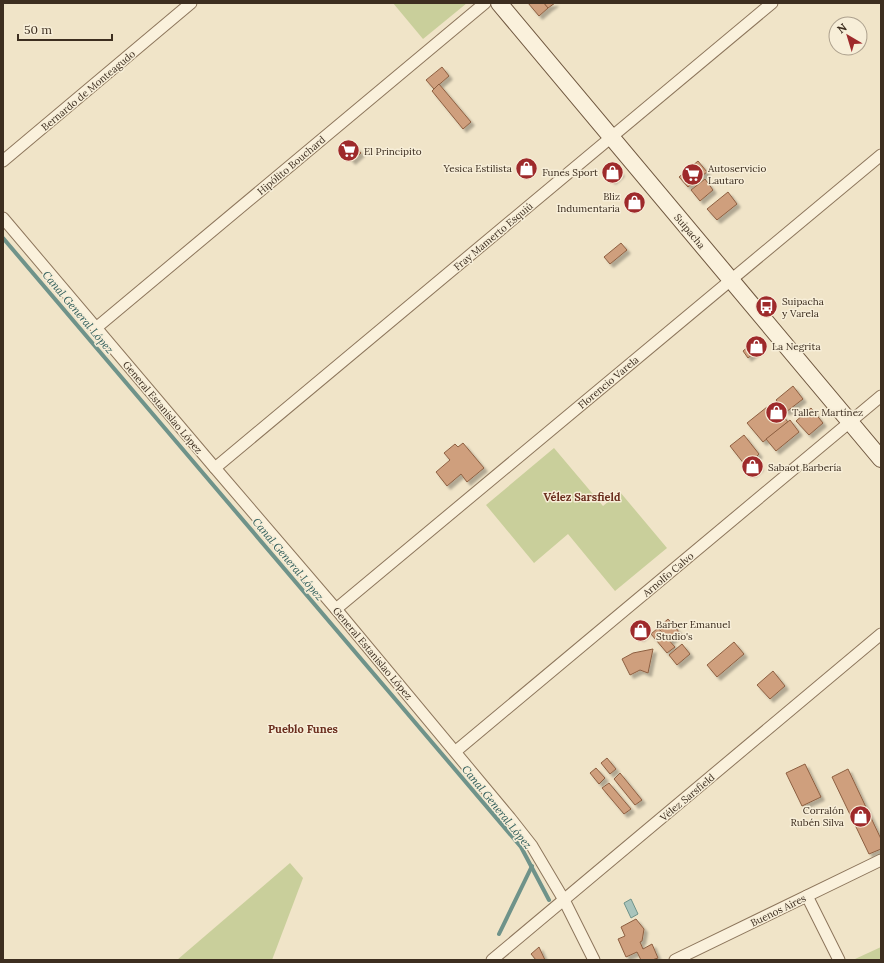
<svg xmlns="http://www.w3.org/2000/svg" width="884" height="963" font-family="Lora,serif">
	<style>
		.green { fill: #c9cf9b }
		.water { fill: #a9c4bc; stroke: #6f938a }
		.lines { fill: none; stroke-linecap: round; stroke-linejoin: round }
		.stream { stroke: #6f938a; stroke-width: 4 }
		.building { fill: #cf9f7d; stroke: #8d5f41; filter: url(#shadow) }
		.street-casing { stroke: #8d765c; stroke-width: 13 }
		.secondary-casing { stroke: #6f573f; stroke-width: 18 }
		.street { stroke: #faf1dc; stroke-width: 11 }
		.secondary { stroke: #faf1dc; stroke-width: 16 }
		.labels { text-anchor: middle; stroke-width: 3; stroke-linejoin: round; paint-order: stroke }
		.street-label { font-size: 10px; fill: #3d2e20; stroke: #f7eed8 }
		.poi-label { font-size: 10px; fill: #3d2e20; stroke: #f7eed8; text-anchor: start }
		.water-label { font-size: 11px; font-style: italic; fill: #2f5d5a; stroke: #f7eed8 }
		.neighbourhood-label { font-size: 11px; font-weight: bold; fill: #6b2e1e; stroke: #f7eed8 }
	</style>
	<defs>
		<filter id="shadow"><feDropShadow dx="3.5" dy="3.5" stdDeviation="1" flood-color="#0004"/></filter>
	</defs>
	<rect width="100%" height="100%" fill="#f0e4c8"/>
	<!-- green -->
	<g class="green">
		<polygon points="393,3 467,3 423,39"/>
		<polygon points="554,448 603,506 620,492 667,548 615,591 568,534 534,563 486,505"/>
		<polygon points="290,863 303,878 272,960 177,960"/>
		<polygon points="881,947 881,960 855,959"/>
	</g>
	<!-- water -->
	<polygon class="water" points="631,899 638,914 631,918 624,903"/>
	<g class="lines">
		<!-- stream -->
		<g class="stream">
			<polyline points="3,238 521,847 549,900"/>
			<polyline points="499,934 532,866"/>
		</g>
	</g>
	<!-- building -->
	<g class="building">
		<polygon points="528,3 544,3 548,8 539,16"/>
		<polygon points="544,3 555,3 548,8"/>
		<polygon points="442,67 449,76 434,89 426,80"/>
		<polygon points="439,84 471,122 463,129 432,91"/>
		<polygon points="351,142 361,153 352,161 342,150"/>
		<polygon points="698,161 707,172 688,187 679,177"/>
		<polygon points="614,165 621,173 612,181 605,172"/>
		<polygon points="705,179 713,190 700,201 691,190"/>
		<polygon points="728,192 737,204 717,220 707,209"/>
		<polygon points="621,243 627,250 610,264 604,257"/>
		<polygon points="756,340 762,347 748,358 743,351"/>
		<polygon points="793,386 803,399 786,412 776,400"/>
		<polygon points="772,403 788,422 763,442 747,423"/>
		<polygon points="811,408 823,423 809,435 796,421"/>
		<polygon points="790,420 799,432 776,451 766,439"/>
		<polygon points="744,435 759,454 754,459 760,467 752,474 730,446"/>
		<polygon points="463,443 484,468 467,482 461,474 447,486 436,472 450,460 444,453 455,444 458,447"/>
		<polygon points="668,619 680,633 670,641 658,628"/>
		<polygon points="641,622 648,631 640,638 633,629"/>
		<polygon points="658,628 675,647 667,653 651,634"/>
		<polygon points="734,642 744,654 717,677 707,665"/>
		<polygon points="682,644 690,654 677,665 669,655"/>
		<polygon points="653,649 648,673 640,670 630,675 622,659 633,653"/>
		<polygon points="773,671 785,686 770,699 757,685"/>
		<polygon points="607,758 616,769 610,774 601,763"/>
		<polygon points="805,764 821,797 802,806 786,773"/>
		<polygon points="596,768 605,778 599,784 590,773"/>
		<polygon points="848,769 881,839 881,849 869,854 832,777"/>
		<polygon points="620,773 642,800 635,805 614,779"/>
		<polygon points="609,783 631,809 624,814 602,788"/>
		<polygon points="636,919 644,929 642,941 640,942 643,949 652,944 658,958 652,960 641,960 637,952 626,957 618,939 625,936 621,927"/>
		<polygon points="539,947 545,960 536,960 531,954"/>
	</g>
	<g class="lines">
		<defs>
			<g id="street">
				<polyline points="3,161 191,3"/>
				<polyline points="3,218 215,468 336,609 510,818 532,846 564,900 594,960"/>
				<polyline points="96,328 485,3"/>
				<polyline points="215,468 772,3"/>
				<polyline points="336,609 881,155"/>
				<polyline points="456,751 881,396"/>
				<polyline points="807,896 839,960"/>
				<polyline points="492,960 881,634"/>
				<polyline points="675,960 881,860"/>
			</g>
			<polyline id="secondary" points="499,3 881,459"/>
		</defs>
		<!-- street casing -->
		<use href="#street" class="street-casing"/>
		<!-- secondary casing -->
		<use href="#secondary" class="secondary-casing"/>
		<!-- street -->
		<use href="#street" class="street"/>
		<!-- secondary -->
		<use href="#secondary" class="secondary"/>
	</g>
	<!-- icons -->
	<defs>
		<symbol id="supermarket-disc" viewBox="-11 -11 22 22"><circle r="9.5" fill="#9e2a2b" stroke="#f7eed8"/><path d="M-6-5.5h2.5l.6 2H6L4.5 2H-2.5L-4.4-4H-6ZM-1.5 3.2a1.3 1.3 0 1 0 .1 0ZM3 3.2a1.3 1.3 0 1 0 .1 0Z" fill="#fff"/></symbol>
		<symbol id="shop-disc" viewBox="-11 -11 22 22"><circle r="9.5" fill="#9e2a2b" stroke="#f7eed8"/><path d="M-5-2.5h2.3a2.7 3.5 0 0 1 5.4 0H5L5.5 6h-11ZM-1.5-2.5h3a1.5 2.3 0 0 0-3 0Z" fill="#fff"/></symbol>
		<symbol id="bus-disc" viewBox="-11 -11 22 22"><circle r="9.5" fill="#9e2a2b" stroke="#f7eed8"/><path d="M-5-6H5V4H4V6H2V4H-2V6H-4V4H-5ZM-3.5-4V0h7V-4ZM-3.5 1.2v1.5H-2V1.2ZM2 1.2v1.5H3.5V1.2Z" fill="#fff"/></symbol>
	</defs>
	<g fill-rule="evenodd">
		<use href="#supermarket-disc" x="336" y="138" width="25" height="25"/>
		<use href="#shop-disc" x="514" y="156" width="25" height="25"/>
		<use href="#shop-disc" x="600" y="160" width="25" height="25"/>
		<use href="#supermarket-disc" x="680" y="162" width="25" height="25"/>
		<use href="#shop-disc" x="622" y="190" width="25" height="25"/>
		<use href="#bus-disc" x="754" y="294" width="25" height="25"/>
		<use href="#shop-disc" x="744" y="334" width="25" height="25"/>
		<use href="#shop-disc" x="764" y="400" width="25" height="25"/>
		<use href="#shop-disc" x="740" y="454" width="25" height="25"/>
		<use href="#shop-disc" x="628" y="618" width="25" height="25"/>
		<use href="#shop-disc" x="848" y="804" width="25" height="25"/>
	</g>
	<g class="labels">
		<!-- street labels -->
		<g class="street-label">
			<text transform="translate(88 90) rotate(-40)" y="4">Bernardo de Monteagudo</text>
			<text transform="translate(291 165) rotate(-40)" y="4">Hipólito Bouchard</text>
			<text transform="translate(690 231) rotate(50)" y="4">Suipacha</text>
			<text transform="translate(493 236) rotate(-40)" y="4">Fray Mamerto Esquiú</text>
			<text transform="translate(608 382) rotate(-40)" y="4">Florencio Varela</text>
			<text transform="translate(163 407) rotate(50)" y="4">General Estanislao López</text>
			<text transform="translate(668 574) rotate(-40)" y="4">Arnolfo Calvo</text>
			<text transform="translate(373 653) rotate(50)" y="4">General Estanislao López</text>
			<text transform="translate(687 797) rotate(-40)" y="4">Vélez Sarsfield</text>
			<text transform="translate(778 910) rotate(-26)" y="4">Buenos Aires</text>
		</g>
		<!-- poi labels -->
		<g class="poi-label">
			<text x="364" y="155">El Principito</text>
			<text x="512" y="172" text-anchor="end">Yesica Estilista</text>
			<text x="708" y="172">Autoservicio<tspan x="708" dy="12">Lautaro</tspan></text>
			<text x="598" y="176" text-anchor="end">Funes Sport</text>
			<text x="620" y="200" text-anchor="end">Bliz<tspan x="620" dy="12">Indumentaria</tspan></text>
			<text x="782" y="305">Suipacha<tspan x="782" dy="12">y Varela</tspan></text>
			<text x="772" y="350">La Negrita</text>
			<text x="792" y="416">Taller Martínez</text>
			<text x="768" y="471">Sabaot Barbería</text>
			<text x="656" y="628">Barber Emanuel<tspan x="656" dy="12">Studio's</tspan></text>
			<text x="844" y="814" text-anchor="end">Corralón<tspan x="844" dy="12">Rubén Silva</tspan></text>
		</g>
		<!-- water labels -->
		<g class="water-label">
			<text transform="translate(78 312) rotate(50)" y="4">Canal General López</text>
			<text transform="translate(288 559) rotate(50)" y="4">Canal General López</text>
			<text transform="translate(497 807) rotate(51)" y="4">Canal General López</text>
		</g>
		<!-- neighbourhood labels -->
		<g class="neighbourhood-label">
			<text x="582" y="501">Vélez Sarsfield</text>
			<text x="303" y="733">Pueblo Funes</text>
		</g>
	</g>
	<!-- border -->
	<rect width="884" height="963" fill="none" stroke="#3d2e20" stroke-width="8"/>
	<!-- north arrow -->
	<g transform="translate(848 36) rotate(322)"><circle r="19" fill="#f7eed8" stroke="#ada18e"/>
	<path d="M0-3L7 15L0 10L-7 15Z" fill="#9e2a2b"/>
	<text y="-6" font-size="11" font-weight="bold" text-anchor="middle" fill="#3d2e20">N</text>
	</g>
	<!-- scale -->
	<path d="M18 34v6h94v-6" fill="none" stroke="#3d2e20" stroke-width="2"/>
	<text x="24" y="34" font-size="12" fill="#3d2e20" stroke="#f7eed8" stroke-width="3" paint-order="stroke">50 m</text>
</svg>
